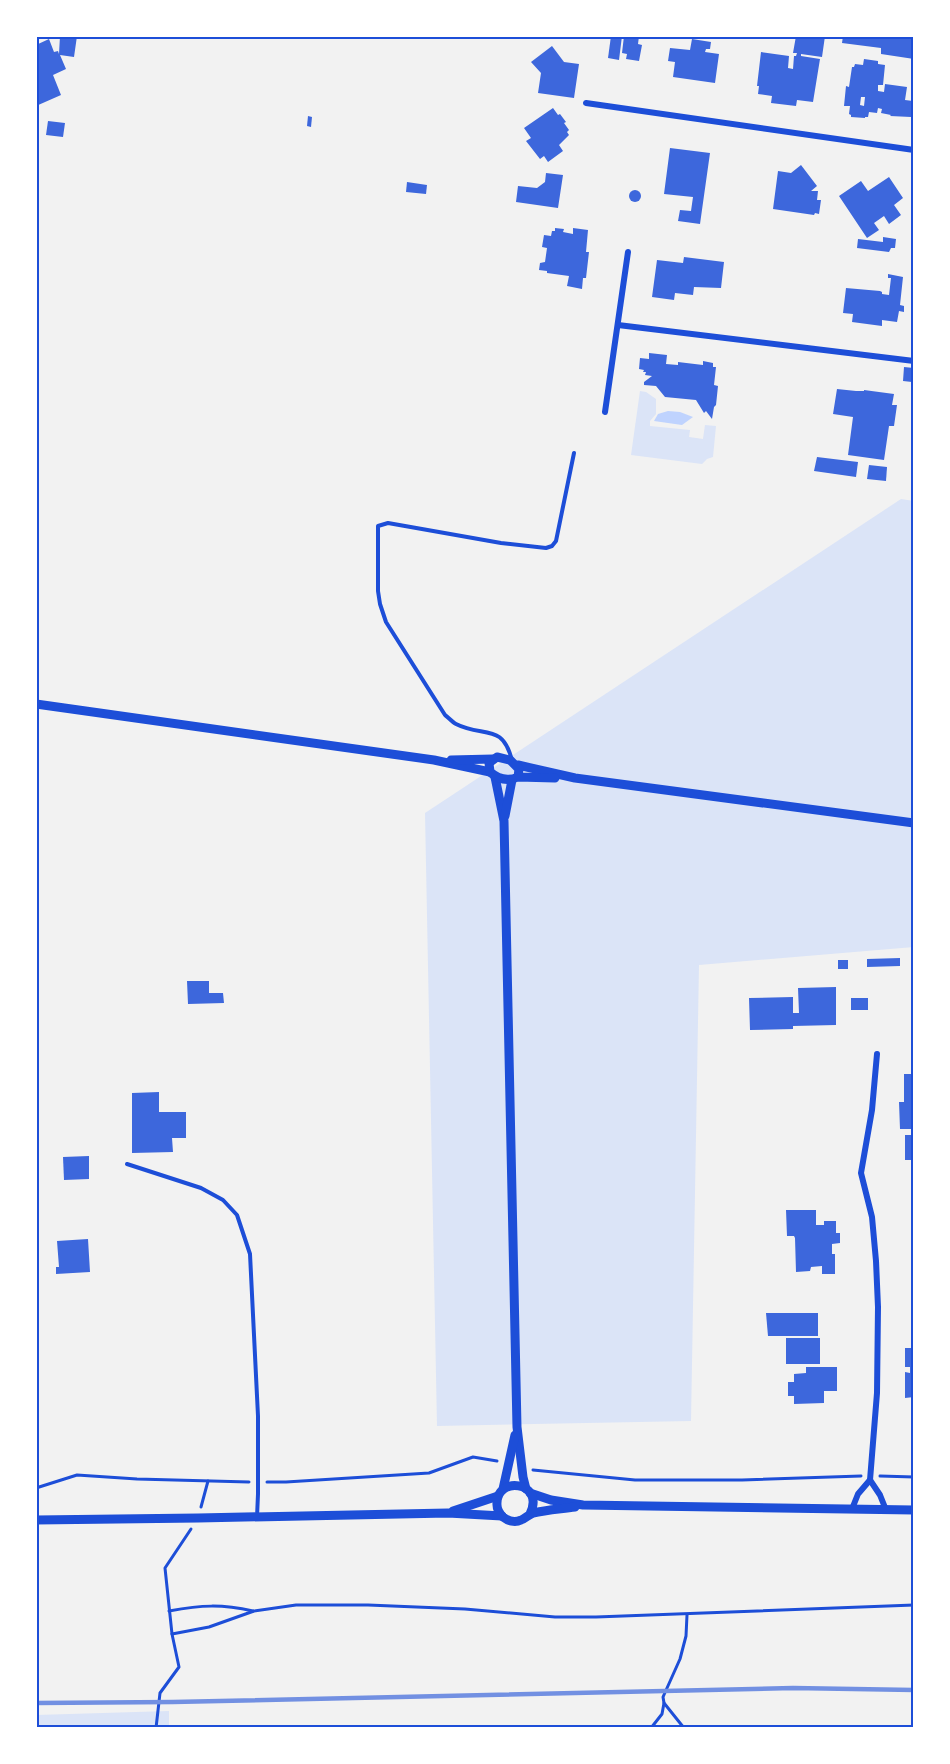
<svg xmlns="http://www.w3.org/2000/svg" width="950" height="1764" font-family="'Fira Sans',sans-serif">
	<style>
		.green { fill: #dbe4f7 }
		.water { fill: #bfd3fe }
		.building { fill: #3d67dc; fill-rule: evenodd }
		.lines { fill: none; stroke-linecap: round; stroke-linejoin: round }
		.path { stroke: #1d4ed8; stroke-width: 3 }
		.service { stroke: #1d4ed8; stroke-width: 4 }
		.minor { stroke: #1d4ed8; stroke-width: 6 }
		.tertiary { stroke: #1d4ed8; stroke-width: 9 }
		.rail { stroke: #7290e2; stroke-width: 4.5 }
		.neatline { fill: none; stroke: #1d4ed8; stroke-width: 2 }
	</style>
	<rect width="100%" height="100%" fill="#f2f2f2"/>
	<!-- green -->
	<g class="green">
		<polygon points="640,391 646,392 656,399 656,414 650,421 650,426 690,430 689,437 703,439 705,425 716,426 713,457 707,459 702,464 631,455"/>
		<polygon points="901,499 914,501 914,947 699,965 691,1421 437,1426 425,813"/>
		<polygon points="169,1711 169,1728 36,1728 36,1715"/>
	</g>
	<!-- water -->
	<polygon class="water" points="668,411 680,412 693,417 682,425 654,421 658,414"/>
	<!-- building -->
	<g class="building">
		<polygon points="60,36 77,36 74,57 60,55 66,69 53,75 61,95 36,106 36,45 49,39 54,52 58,51 59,54"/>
		<polygon points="611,36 622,36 619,60 608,58"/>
		<polygon points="624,36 639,36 638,44 642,45 639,61 626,59 627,54 622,53"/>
		<polygon points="796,36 825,36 822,57 801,54 801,56 820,59 813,102 797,100 796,106 771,103 772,96 758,94 759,86 757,86 761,52 789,56 788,68 793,69 794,56 796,56 797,53 793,53"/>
		<polygon points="843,36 914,37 914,59 881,54 881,48 842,43"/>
		<polygon points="692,39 711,42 710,49 706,49 705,52 719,54 715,83 673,77 675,62 668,61 670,48 690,50"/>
		<polygon points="552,46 564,62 579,64 574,98 538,93 541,73 531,62"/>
		<path d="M864 59 878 61V64L885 65 883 85H878V91L884 92 885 84 907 87 905 100 913 101 911 117 890 116 891 115 881 113 882 109 878 108 877 113 869 112 868 117H865V118L851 117V115L849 114 850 106H844L846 86 849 87 852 67H854L855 64 863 65ZM861 97H865L864 106 860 105Z"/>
		<polygon points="553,108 558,115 560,114 566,122 564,123 569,130 567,132 569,135 559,145 563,151 548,162 544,156 540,159 526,141 531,138 524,128"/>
		<polygon points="308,116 312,117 311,127 307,126"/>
		<polygon points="48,121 65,123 63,137 46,135"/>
		<polygon points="670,148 710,153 700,224 678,221 680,210 691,211 693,197 664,194"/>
		<polygon points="801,165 817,186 811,191 818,191 817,200 821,200 819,214 815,213 814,215 773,209 778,171 791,173"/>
		<polygon points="546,173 563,175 558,208 516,202 518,186 537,188 545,182"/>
		<polygon points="889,177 903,198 894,205 901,215 889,224 884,216 874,223 879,230 867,238 839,196 861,181 868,191"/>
		<polygon points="407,182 427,185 426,194 406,192"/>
		<circle cx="635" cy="196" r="6"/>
		<polygon points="555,228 564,229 563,232 573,234 573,228 588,230 586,252 589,252 586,278 583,278 582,289 567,286 569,276 547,273 547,271 539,270 540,263 545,262 547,248 542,247 544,235 551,236 552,231 555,231"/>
		<polygon points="883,237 896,239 895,248 891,248 889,252 857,248 858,239 883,242"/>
		<polygon points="684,257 724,262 721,288 694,287 693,295 675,293 674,300 652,297 657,260 683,263"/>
		<polygon points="888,274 903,277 900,305 904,306 904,312 899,311 897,322 882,320 882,326 852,322 853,314 843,313 846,288 880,291 882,292 882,294 889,295 891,278 888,278"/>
		<polygon points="649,353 667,355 666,364 678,365 678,362 703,365 703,361 713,363 713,367 716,367 714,385 718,386 716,405 714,407 712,419 706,411 704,413 696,400 665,397 656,386 644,385 644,382 652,376 645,375 646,372 643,372 644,370 639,369 640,358 649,359"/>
		<polygon points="904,367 914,368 914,380 912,379 912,382 903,381"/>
		<polygon points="837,389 856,391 864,391 864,390 894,394 892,405 897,405 894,426 889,426 884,460 848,455 853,417 833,414"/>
		<polygon points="817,457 858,462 856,477 814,471"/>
		<polygon points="869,465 887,467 886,481 867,479"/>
		<polygon points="900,958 900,966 867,967 867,959"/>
		<rect x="838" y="960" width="10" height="9"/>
		<polygon points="187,981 209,981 209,993 223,993 224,1003 188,1004"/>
		<polygon points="836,987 836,1025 793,1026 793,1029 750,1030 749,998 793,997 793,1013 799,1013 798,988"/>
		<rect x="851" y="998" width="17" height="12"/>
		<polygon points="904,1074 914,1074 914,1129 900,1129 899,1102 904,1102"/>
		<polygon points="159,1092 159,1112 186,1112 186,1138 172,1138 173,1152 132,1153 132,1093"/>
		<rect x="905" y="1135" width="9" height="25"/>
		<polygon points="89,1156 89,1179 64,1180 63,1157"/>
		<polygon points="786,1210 816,1210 816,1225 824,1225 824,1221 836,1221 836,1233 840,1233 840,1243 832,1244 832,1254 835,1254 835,1274 822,1274 822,1266 811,1267 810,1271 796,1272 795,1238 794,1236 787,1236"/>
		<polygon points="88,1239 90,1272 56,1274 56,1267 59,1267 57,1241"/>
		<polygon points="766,1313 818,1313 818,1336 768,1336"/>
		<polygon points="911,1337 914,1337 914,1397 905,1398 905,1372 910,1373 910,1367 905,1367 905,1348 911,1348"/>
		<rect x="786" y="1338" width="34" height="26"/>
		<polygon points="806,1367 837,1367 837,1391 824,1391 824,1403 794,1404 794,1396 788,1396 788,1382 794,1382 794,1374 806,1373"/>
	</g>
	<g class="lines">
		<!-- path -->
		<g class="path">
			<polyline points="533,1470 635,1480 742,1480 861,1476"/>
			<polyline points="880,1476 914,1477"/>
			<polyline points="267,1482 286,1482 429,1473 473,1457 497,1461"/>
			<polyline points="36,1488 77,1475 137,1479 249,1482"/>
			<polyline points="201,1507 208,1481"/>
			<path d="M169 1611C202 1605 221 1604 253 1611"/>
			<polyline points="172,1634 209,1627 254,1611 296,1605 368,1605 465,1609 555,1617 596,1617 914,1605"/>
			<polyline points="156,1728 160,1693 179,1667 172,1634 165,1568 191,1529"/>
			<polyline points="651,1728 662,1714 664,1703"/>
			<polyline points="684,1728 664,1703 663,1697 680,1659 686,1636 687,1615"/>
		</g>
		<!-- service -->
		<g class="service">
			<path d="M512 761C503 722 483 738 456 724 452 722 448 717 445 715L386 622 380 604 378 591V526L388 523 501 543 546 548 552 546 556 541 574 453"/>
			<polyline points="127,1164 201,1188 223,1200 237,1215 250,1254 258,1416 258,1494 257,1517"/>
		</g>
		<!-- minor -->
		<g class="minor">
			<polyline points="586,103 914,150"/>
			<polyline points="618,325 914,361"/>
			<polyline points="605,412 628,252"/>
			<polyline points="870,1480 880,1495 886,1510"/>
			<polyline points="852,1509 858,1494 870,1480 877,1393 878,1307 876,1261 872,1217 861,1173 872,1110 877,1054"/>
		</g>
		<!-- tertiary -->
		<g class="tertiary">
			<polyline points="36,704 434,760 490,772"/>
			<polyline points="451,760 493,759"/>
			<polyline points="518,765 575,778 914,823"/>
			<polyline points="495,777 504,821 517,1427 523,1477 526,1489"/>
			<path d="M518 777 519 769 510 760 497 757 489 763 490 772C498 779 507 782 518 777L555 778"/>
			<polyline points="505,816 512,780"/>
			<polyline points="503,1489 515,1435"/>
			<polyline points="530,1493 551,1500 583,1505 914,1510"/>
			<polyline points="453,1511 498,1496"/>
			<path d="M530 1514C546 1481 495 1475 497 1505 497 1510 500 1514 503 1517 508 1521 515 1523 521 1520 525 1519 528 1515 533 1513 546 1510 561 1509 575 1507"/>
			<polyline points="36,1520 198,1518 448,1513 502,1516"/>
		</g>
		<!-- rail -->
		<polyline class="rail" points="36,1703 173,1702 793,1688 914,1690"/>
	</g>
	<!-- border -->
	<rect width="950" height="1764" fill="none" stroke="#ffffff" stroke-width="75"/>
	<rect x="38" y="38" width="874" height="1688" class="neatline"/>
</svg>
